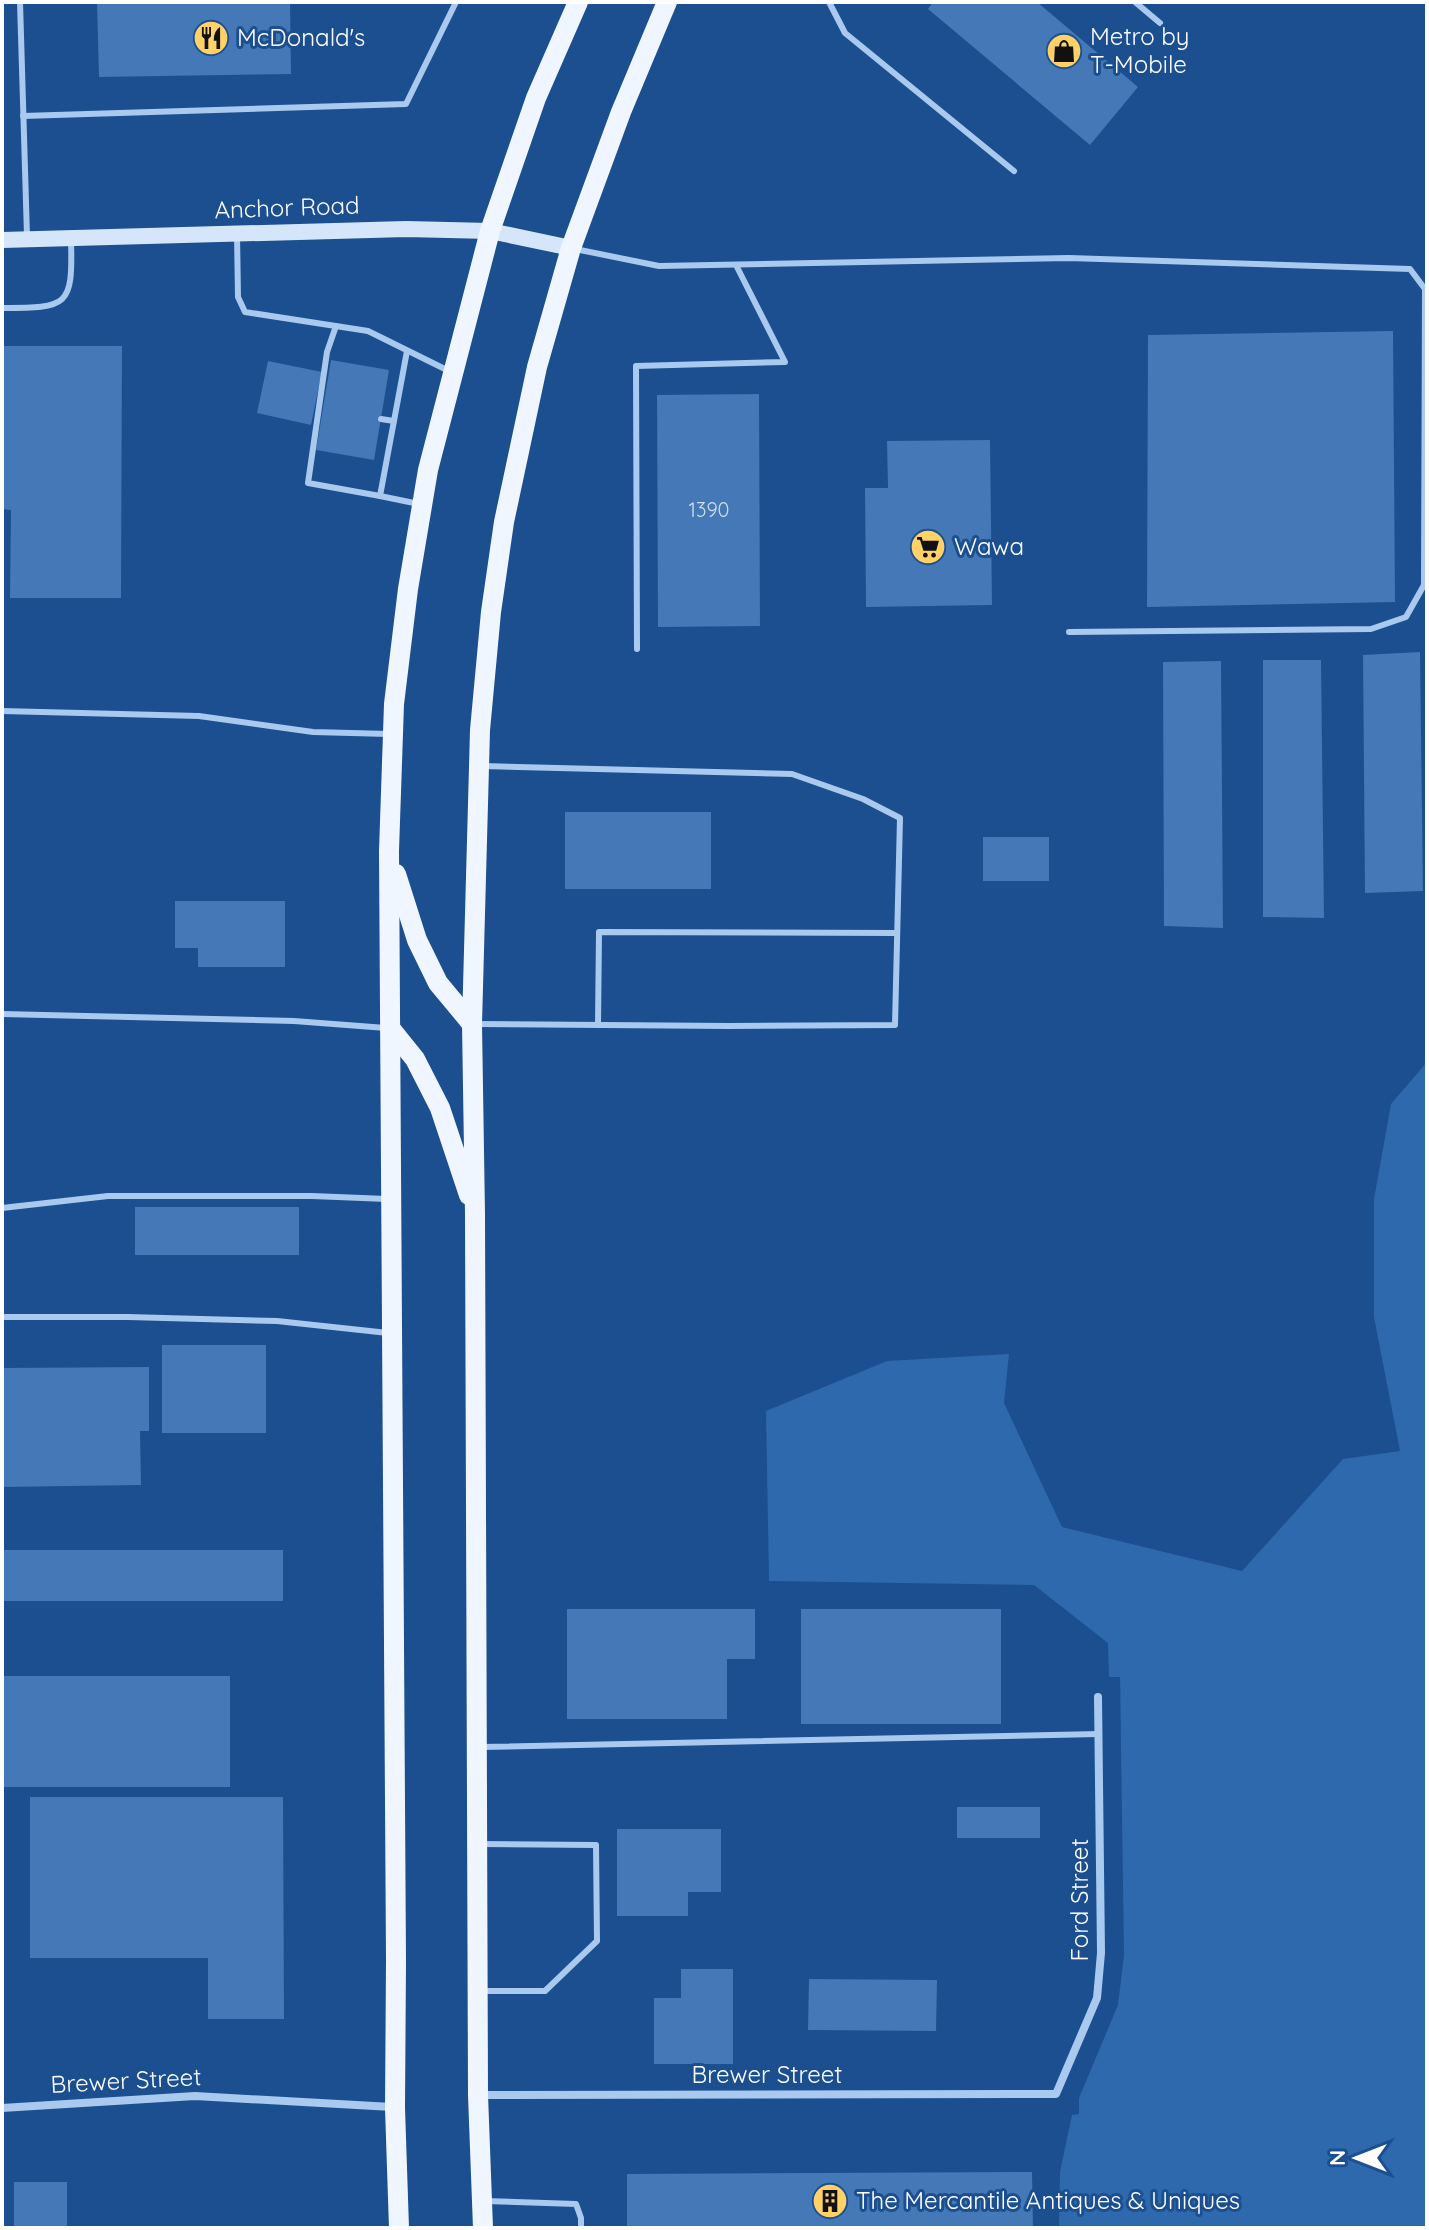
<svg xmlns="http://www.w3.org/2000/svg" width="1429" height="2230" font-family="Quicksand,sans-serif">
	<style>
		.green { fill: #2e69ad }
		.building { fill: #4478b7 }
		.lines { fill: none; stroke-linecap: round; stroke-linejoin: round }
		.lane { stroke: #a9c9ee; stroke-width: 6 }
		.street { stroke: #a9c9ee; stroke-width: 8 }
		.secondary { stroke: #d6e6fa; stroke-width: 16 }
		.primary { stroke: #f0f6ff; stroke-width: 20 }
		.labels { text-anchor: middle; stroke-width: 6; stroke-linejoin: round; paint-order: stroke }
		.number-label { font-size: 20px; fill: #d0dded }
		.poi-label { font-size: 24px; fill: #fff; stroke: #1b4f8f; text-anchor: start }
		.street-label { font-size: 24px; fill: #fff; stroke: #1b4f8f }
	</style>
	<rect width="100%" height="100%" fill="#1b4f8f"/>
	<!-- green -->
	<polygon class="green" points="1427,1062 1427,2228 1059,2228 1060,2172 1072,2115 1079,2114 1079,2098 1118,2005 1124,1955 1120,1677 1109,1677 1108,1643 1034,1585 769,1581 766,1411 887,1361 1009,1354 1004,1403 1062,1527 1242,1571 1343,1459 1400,1451 1374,1317 1374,1199 1391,1104"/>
	<!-- building -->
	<g class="building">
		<polygon points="97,2 290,2 291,74 99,77"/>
		<polygon points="933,2 1037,2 1138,87 1090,145 928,9"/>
		<polygon points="1393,331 1395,602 1147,607 1148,335"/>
		<polygon points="2,346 122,346 121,598 10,598 11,510 2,509"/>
		<polygon points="331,360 389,370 374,460 316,450"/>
		<polygon points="268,361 322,372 311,425 257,413"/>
		<polygon points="759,394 760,626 658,627 657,395"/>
		<polygon points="990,440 992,605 866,607 865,488 888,488 887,441"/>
		<polygon points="1420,652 1423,891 1365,893 1363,655"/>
		<polygon points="1263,660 1321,660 1324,918 1263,917"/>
		<polygon points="1221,661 1223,928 1164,926 1163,662"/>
		<rect x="565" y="812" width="146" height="77"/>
		<rect x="983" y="837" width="66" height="44"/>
		<polygon points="175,901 285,901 285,967 198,967 198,948 175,948"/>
		<rect x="135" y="1207" width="164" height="48"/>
		<rect x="162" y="1345" width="104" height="88"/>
		<polygon points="149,1367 149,1431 140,1431 141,1485 2,1487 2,1368"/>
		<rect x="2" y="1550" width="281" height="51"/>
		<polygon points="567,1609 755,1609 755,1659 727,1659 727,1719 567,1719"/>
		<rect x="801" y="1609" width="200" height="115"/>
		<rect x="2" y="1676" width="228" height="111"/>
		<polygon points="30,1797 283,1797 284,2019 208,2019 208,1958 30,1958"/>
		<rect x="957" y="1807" width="83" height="31"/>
		<polygon points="617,1829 721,1829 721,1892 688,1892 688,1916 617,1916"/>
		<polygon points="681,1969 733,1969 733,2064 654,2064 654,1998 681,1998"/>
		<polygon points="809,1979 937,1980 936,2031 808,2030"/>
		<polygon points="1032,2172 1033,2228 627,2228 627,2174"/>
		<rect x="14" y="2182" width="53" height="46"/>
	</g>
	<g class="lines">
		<!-- lane -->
		<g class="lane">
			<polyline points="20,2 27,236"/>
			<polyline points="829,2 845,33 1014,171"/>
			<polyline points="1135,2 1160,23"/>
			<polyline points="23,116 406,104 456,2"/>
			<polyline points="237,234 238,297 245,312 368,331 451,372"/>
			<polyline points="575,249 659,266 1069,258 1410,269 1425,289 1424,585 1406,617 1371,629 1069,632"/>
			<path d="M2 308C68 308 73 307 71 240"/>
			<polyline points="336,326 327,352 308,483 380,496"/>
			<polyline points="407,351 380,496 419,504"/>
			<polyline points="381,419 394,421"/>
			<polyline points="637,649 636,366 785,362 736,265"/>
			<polyline points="2,711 199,716 313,732 389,734"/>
			<polyline points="2,1014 294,1021 386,1028"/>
			<polyline points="475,1024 728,1026 895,1025 900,818 863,799 792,774 483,766"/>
			<polyline points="598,1025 599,932 897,933"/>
			<polyline points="2,1208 108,1196 312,1196 387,1199"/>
			<polyline points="2,1317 128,1317 277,1321 388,1333"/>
			<polyline points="481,1747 1099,1734"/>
			<polyline points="479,1844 596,1845 597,1941 545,1991 481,1991"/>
			<polyline points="484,2201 576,2204 581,2218 581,2228"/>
		</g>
		<!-- street -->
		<g class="street">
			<polyline points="479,2095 1056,2094 1097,1998 1101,1953 1098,1697"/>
			<polyline points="2,2108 195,2096 392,2107"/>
		</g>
		<!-- secondary -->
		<polyline class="secondary" points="2,240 406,229 490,231 571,248"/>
		<!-- primary -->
		<g class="primary">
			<polyline points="396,874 417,940 438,983 472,1024"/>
			<polyline points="390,1028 415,1059 440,1108 469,1195"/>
			<polyline points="399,2228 395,2108 396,1961 389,851 394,704 408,589 428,470 490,231 536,98 578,2"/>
			<polyline points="483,2228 478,2095 475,1214 472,1024 480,730 491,612 504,522 537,367 571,248 621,112 667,2"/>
		</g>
	</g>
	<!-- icons -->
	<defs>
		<symbol id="restaurant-disc" viewBox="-11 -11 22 22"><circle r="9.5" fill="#ffd166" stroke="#1b4f8f"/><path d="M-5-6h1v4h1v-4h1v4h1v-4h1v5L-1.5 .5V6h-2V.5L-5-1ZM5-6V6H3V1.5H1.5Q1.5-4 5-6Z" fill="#111"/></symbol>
		<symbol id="shop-disc" viewBox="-11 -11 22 22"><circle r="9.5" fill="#ffd166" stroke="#1b4f8f"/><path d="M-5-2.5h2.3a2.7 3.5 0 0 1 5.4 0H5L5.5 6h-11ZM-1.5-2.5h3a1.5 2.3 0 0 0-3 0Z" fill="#111"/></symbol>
		<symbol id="supermarket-disc" viewBox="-11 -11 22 22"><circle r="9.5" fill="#ffd166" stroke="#1b4f8f"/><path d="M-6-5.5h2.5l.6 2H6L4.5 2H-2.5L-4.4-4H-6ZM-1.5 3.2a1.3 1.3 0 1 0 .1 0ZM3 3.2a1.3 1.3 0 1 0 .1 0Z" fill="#111"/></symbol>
		<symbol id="building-disc" viewBox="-11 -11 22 22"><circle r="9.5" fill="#ffd166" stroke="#1b4f8f"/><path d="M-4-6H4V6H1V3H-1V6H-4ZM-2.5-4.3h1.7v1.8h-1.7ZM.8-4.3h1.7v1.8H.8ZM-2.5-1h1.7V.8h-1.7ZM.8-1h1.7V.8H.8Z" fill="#111"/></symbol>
	</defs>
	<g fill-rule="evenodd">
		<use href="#restaurant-disc" x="191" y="18" width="40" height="40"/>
		<use href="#shop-disc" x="1044" y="31" width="40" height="40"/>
		<use href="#supermarket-disc" x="908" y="527" width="40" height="40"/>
		<use href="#building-disc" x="810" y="2181" width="40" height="40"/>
	</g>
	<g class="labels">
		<!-- number labels -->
		<g class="number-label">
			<text x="709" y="517">1390</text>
		</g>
		<!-- poi labels -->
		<g class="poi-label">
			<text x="1090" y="45">Metro by<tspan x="1090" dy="28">T-Mobile</tspan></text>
			<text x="237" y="46">McDonald's</text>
			<text x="954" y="555">Wawa</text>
			<text x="856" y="2209">The Mercantile Antiques &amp; Uniques</text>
		</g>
		<!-- street labels -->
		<g class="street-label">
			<text transform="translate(287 208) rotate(-2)" y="8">Anchor Road</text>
			<text transform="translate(1080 1900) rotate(-90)" y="8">Ford Street</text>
			<text x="767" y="2083">Brewer Street</text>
			<text transform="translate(126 2081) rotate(-3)" y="8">Brewer Street</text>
		</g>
	</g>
	<!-- border -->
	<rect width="1429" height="2230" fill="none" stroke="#ffffff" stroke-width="8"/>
	<!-- north arrow -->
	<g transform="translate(1357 2158) rotate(270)" stroke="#1b4f8f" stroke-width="6" paint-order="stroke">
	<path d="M0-6L14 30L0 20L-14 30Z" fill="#ffffff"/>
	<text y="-12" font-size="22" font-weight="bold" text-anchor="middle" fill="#ffffff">N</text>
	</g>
</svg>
